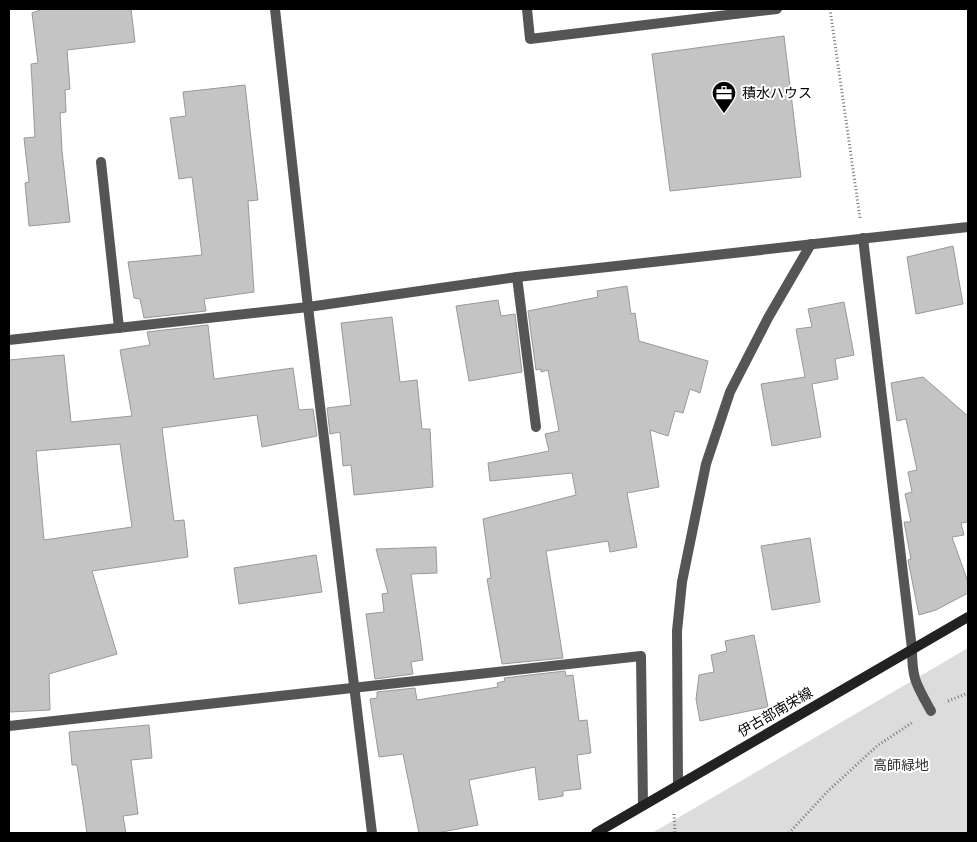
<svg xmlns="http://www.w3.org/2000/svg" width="977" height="842" font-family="Commissioner,'Noto Sans JP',sans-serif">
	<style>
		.green { fill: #dcdcdc }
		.building { fill: #c4c4c4; stroke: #999; fill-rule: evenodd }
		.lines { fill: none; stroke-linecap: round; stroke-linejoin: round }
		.path { stroke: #777; stroke-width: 3; stroke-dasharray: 1 2.5; stroke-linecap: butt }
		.street { stroke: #555; stroke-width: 10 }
		.secondary { stroke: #222; stroke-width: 10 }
		.labels { text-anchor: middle; stroke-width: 4; stroke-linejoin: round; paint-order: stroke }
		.poi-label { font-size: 14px; fill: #000; stroke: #fff; text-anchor: start }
		.street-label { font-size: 14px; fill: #000; stroke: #fff }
		.park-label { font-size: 14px; fill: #333; stroke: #fff }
	</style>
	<rect width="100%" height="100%" fill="#fff"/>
	<!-- green -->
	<polygon class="green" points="968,648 968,833 652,833"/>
	<!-- building -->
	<g class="building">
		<polygon points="43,9 131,9 135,42 67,50 70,89 65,90 66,112 60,113 62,151 70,222 29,226 25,183 29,182 24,138 35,137 31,64 38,63 32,13"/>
		<polygon points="784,36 801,177 670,191 652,54"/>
		<polygon points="245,85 258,200 248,201 254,292 204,299 206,311 144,318 140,299 134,298 128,262 202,255 192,177 179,179 170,118 186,116 183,92"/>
		<polygon points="953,246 963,304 916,314 907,257"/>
		<polygon points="627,286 631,314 635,313 639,341 708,361 700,393 690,389 683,413 675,411 668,436 650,430 659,487 627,493 637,547 610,552 608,541 546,551 563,658 502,664 487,579 491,578 483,519 576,495 572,473 490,481 488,463 549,451 545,434 559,431 548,370 541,372 541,369 536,370 528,311 598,297 597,291"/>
		<polygon points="498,300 501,316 515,314 522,372 469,381 456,306"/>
		<polygon points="844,302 854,355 835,359 838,379 812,384 821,437 772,446 761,384 805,377 796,329 812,327 808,309"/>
		<polygon points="392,317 400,382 417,380 422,429 430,429 433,487 354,495 351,465 343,466 340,432 330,434 327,408 351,405 341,323"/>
		<path d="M208 325 214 379 293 368 299 410 313 409 317 436 262 447 257 415 162 428 174 521 184 520 188 557 92 571 117 654 49 674 50 710 9 712V360L64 355 71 422 132 416 120 350 150 345 147 332ZM120 444 132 527 44 540 36 451Z"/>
		<polygon points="923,377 968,416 968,522 961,523 964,535 952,537 968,582 968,593 936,610 919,615 908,560 911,559 904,522 911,522 905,494 912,492 908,472 917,470 906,419 897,421 891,383"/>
		<polygon points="810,538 820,602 772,610 761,546"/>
		<polygon points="436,547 437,573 411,574 423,660 411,662 413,674 375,679 366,614 384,612 382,594 388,593 376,549"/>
		<polygon points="316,555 322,592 239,604 234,568"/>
		<polygon points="754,635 768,707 700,721 696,699 699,675 714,672 711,655 727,651 725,641"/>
		<polygon points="565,671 566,676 573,675 579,721 587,720 591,753 577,755 581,789 563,791 563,796 539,800 535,767 469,780 478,825 437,833 419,833 403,754 379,757 370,699 377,698 377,692 415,688 417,700 498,687 497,683 505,681 504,678"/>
		<polygon points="149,725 152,758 131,760 138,814 123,816 126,833 87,833 77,765 72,765 69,732"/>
	</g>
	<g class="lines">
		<!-- path -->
		<g class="path">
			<polyline points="830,9 860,218"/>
			<polyline points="948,701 968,693"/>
			<polyline points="674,814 675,833"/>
			<polyline points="789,833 828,791 877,746 913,722"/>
		</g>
		<!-- street -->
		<g class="street">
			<polyline points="275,9 308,307 372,833"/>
			<polyline points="527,9 530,39 777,9"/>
			<polyline points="101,162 119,328"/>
			<path d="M863 238 912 649C912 679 916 684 931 711"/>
			<polyline points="517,277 536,427"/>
			<polyline points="9,340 308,307 517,277 968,227"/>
			<polyline points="9,726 641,656 643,805"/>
			<polyline points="678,784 677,631 682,582 706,464 730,392 768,318 811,244"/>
		</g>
		<!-- secondary -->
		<polyline class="secondary" points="596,833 968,617"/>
	</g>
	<!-- icons -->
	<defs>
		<symbol id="office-pin" viewBox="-11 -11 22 30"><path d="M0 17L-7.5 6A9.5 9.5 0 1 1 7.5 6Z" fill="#000" stroke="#fff"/><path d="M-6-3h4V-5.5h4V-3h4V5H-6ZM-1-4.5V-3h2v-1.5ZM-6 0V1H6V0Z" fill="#fff"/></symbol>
	</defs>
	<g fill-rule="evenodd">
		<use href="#office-pin" x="710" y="79" width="28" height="38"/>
	</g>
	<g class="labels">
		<!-- poi labels -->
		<g class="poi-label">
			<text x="742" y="98">積水ハウス</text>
		</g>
		<!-- street labels -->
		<g class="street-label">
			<text transform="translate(775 712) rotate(-30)" y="5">伊古部南栄線</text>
		</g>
		<!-- park labels -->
		<g class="park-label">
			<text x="901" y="770">高師緑地</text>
		</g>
	</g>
	<!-- border -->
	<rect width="977" height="842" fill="none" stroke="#000000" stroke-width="20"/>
</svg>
